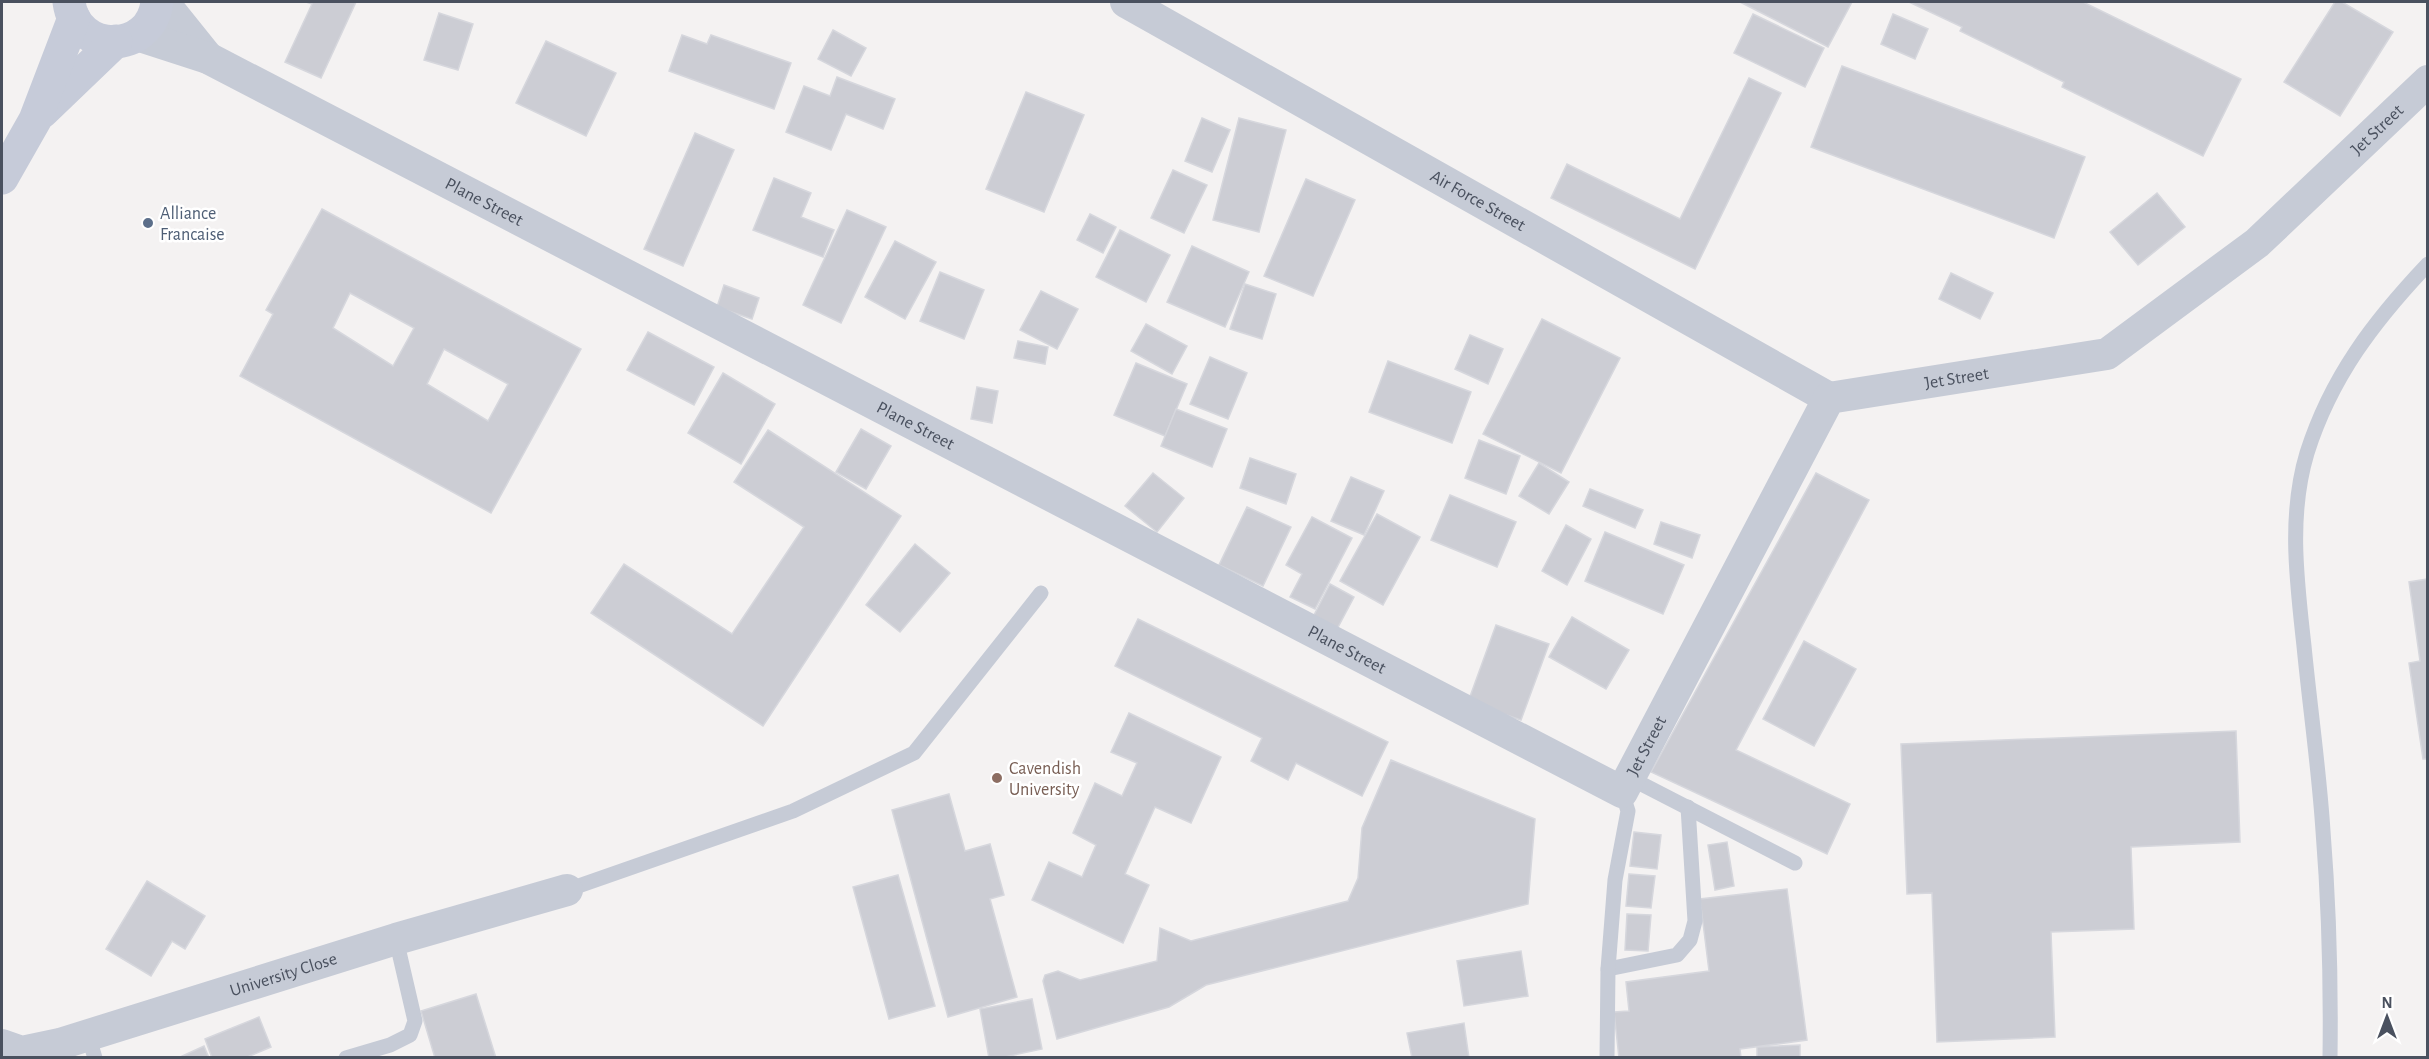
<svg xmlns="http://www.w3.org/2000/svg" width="2429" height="1059" font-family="'Alegreya Sans',sans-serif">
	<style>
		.building { fill: #cccdd4; stroke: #d6d7dd; stroke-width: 1.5; fill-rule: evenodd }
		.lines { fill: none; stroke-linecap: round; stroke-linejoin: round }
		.service { stroke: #c6cbd6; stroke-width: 15 }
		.minor { stroke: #c6cbd6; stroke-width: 32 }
		.secondary { stroke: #c6cbd9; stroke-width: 33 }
		.service-dot { fill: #5c6f8a; stroke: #fff; stroke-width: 2 }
		.education-dot { fill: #8d6e63; stroke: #fff; stroke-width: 2 }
		.labels { text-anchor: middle; stroke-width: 5; stroke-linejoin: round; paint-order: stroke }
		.street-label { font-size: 18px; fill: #4a515f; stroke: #fff }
		.service-label { font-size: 18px; fill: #4e5e75; stroke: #fff; text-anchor: start }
		.education-label { font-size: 18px; fill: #785e54; stroke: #fff; text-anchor: start }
	</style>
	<rect width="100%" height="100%" fill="#f4f2f2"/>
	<!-- building -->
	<g class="building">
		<polygon points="306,2 356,2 321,78 285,62 312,4"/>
		<polygon points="1740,2 1852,2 1828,47"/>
		<polygon points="1909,2 2083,2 2241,79 2203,156 2062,87 2064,82 1960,31 1962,27"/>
		<polygon points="2335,2 2342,2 2393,32 2340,116 2284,82"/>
		<polygon points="439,13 473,24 458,70 424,60"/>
		<polygon points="1753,14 1824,48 1805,87 1734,53"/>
		<polygon points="1893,14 1928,29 1915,59 1881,44"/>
		<polygon points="833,30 866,48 851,76 818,59"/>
		<polygon points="682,35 707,44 711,35 791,63 774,109 669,71"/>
		<polygon points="546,41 616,73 586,136 516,103"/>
		<polygon points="1842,66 2085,157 2054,238 1811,147"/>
		<polygon points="837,77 895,99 883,129 846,114 831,150 786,132 804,86 830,96"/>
		<polygon points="1749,78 1781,93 1695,269 1551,198 1567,164 1680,219"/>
		<polygon points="1026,92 1084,115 1044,212 986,189"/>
		<polygon points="1202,118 1230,130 1212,172 1185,161"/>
		<polygon points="1239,118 1286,130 1259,232 1213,220"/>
		<polygon points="695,133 734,150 683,266 644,249"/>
		<polygon points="1173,170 1207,185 1184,233 1151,218"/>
		<polygon points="774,178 811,193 801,217 834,230 823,257 753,230"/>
		<polygon points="1306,179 1355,200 1313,296 1264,276"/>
		<polygon points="2157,193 2185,227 2138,265 2110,232"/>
		<path d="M322 209 581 349 491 513 240 376 273 314 266 310ZM350 293 414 328 393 366 333 328ZM444 349 508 384 488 421 427 384Z"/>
		<polygon points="847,210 886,227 841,323 803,305"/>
		<polygon points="1090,214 1116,227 1103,253 1077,240"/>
		<polygon points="1120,230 1170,255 1146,302 1096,277"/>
		<polygon points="895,241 936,262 905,319 865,297"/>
		<polygon points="1192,246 1249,272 1225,327 1167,302"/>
		<polygon points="940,272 984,290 964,339 920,321"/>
		<polygon points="1951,273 1993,293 1980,319 1939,299"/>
		<polygon points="1245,284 1276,294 1262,339 1230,329"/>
		<polygon points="724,285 759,298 752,319 717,307"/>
		<polygon points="1041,291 1078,309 1057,349 1020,330"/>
		<polygon points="1542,319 1620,358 1561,473 1483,434"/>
		<polygon points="1146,324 1187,346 1172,374 1131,351"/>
		<polygon points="648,332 714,367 694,405 627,370"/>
		<polygon points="1470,335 1503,349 1488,384 1455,369"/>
		<polygon points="1018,341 1048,347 1045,364 1014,358"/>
		<polygon points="1210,357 1247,373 1228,419 1190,404"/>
		<polygon points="1388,361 1471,392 1452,443 1369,412"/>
		<polygon points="1136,363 1187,384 1165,436 1114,415"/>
		<polygon points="723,373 775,404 741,464 688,433"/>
		<polygon points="977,387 998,391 992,423 971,419"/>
		<polygon points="1176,409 1227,429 1212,467 1161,446"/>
		<polygon points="861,429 891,446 866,489 836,472"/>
		<polygon points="768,430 901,516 763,726 591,613 624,564 732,634 804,527 734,482"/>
		<polygon points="1479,440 1520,456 1506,494 1465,478"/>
		<polygon points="1250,458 1296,474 1286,504 1240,488"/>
		<polygon points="1539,463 1569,482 1549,514 1519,496"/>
		<polygon points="1153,473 1184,498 1157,532 1125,506"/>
		<polygon points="1816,473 1869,500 1736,750 1850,804 1827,854 1651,772"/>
		<polygon points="1351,477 1384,491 1364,535 1331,521"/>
		<polygon points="1590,489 1643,510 1635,528 1583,506"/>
		<polygon points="1450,495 1516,522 1497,567 1431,540"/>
		<polygon points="1247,507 1291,527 1263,586 1219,565"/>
		<polygon points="1377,514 1420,537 1383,605 1340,581"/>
		<polygon points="1312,517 1352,538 1315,609 1290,597 1302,574 1286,565"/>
		<polygon points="1661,522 1700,535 1692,558 1654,544"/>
		<polygon points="1566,525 1591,539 1567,585 1542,571"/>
		<polygon points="1605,532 1684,565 1663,614 1585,581"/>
		<polygon points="915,544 950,573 900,632 866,605"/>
		<polygon points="2428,579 2428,759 2423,759 2409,663 2420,661 2409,582"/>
		<polygon points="1330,584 1354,597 1336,631 1312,619"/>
		<polygon points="1572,617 1629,650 1606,689 1549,657"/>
		<polygon points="1138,619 1388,742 1362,796 1296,763 1288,780 1251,761 1262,738 1115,666"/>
		<polygon points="1496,625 1549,644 1521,720 1468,702"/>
		<polygon points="1804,641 1856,669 1814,746 1763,719"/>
		<polygon points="1129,713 1221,757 1191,823 1155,807 1125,874 1149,885 1123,943 1032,900 1049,862 1082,877 1096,845 1073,833 1095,783 1122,796 1137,763 1111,752"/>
		<polygon points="2236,731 2240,842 2131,847 2134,929 2051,932 2055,1037 1937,1042 1932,893 1907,894 1901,744"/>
		<polygon points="1391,760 1535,819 1528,904 1206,985 1169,1007 1057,1039 1043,981 1045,975 1058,971 1080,980 1157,961 1160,928 1191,941 1348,901 1358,878 1362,828"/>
		<polygon points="949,794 965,851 990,844 1004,895 990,899 1017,997 948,1017 892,810"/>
		<polygon points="1634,832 1661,835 1657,869 1630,866"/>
		<polygon points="1727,842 1734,886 1715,890 1708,845"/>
		<polygon points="1629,874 1655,876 1651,908 1626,906"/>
		<polygon points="898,875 935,1006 889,1019 853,887"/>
		<polygon points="147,881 205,916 185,949 172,941 151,976 106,949"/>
		<polygon points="1787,889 1807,1040 1740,1049 1741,1058 1619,1058 1614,1012 1629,1011 1626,982 1709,971 1700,899"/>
		<polygon points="1627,914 1651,915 1648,951 1625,950"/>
		<polygon points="1521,951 1528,996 1464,1006 1457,961"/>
		<polygon points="476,994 496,1058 435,1058 421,1011"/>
		<polygon points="1032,999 1042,1049 1000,1058 989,1058 980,1009"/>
		<polygon points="259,1017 271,1047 245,1058 212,1058 205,1039"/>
		<polygon points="1464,1023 1469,1058 1412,1058 1407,1033"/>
		<polygon points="1800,1045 1800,1058 1757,1058 1757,1047"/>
		<polygon points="204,1046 209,1058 178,1058"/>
	</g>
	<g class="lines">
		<!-- service -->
		<g class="service">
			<polyline points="1628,777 1795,863"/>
			<polyline points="567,890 793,811 914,753 1041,593"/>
			<polyline points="1608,969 1677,955 1690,940 1695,921 1688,807"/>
			<polyline points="88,1035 95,1058"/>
			<polyline points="346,1058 390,1045 410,1035 415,1021 396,939"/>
			<polyline points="1607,1058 1608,969 1615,880 1628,811 1622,792"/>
			<path d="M2330 1058C2331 982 2329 906 2323 831 2319 769 2310 708 2304 646 2297 582 2288 516 2307 453 2331 377 2374 321 2428 264"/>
		</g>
		<!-- minor -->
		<g class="minor">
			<polyline points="163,2 208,58"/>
			<path id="s1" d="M1126 2 1829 398"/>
			<path id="s2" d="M137 35 208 58 1622 792 1829 398 2107 354 2257 243 2428 81"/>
			<path id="s3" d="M2 1045 22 1052 60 1044 396 939 567 890"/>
		</g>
		<!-- secondary -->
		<g class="secondary">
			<path d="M69 2C76 55 151 55 157 2"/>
			<polyline points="42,112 116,41"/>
			<polyline points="2,178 35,120 74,18"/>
		</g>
	</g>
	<!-- markers -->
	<circle class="service-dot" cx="148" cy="223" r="6"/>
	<circle class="education-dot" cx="997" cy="778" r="6"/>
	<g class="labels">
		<!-- street labels -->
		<g class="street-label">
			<text dy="6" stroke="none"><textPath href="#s2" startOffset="2746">Jet Street</textPath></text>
			<text dy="6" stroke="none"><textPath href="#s1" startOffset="404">Air Force Street</textPath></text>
			<text dy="6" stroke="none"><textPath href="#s2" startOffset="386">Plane Street</textPath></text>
			<text dy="6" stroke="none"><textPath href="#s2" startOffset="2242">Jet Street</textPath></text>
			<text dy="6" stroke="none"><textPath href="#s2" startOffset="872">Plane Street</textPath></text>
			<text dy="6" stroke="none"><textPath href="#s2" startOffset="1358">Plane Street</textPath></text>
			<text dy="6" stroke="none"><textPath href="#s2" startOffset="1720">Jet Street</textPath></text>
			<text dy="6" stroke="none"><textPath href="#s3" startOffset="294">University Close</textPath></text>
		</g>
		<!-- service labels -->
		<g class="service-label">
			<text x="160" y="219">Alliance<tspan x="160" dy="21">Francaise</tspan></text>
		</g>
		<!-- education labels -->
		<g class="education-label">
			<text x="1009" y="774">Cavendish<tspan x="1009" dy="21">University</tspan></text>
		</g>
	</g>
	<!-- border -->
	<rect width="2429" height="1059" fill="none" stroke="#4a515f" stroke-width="6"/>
	<!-- north arrow -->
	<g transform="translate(2387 1017)" stroke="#ffffff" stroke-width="4.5" paint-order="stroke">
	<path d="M0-4.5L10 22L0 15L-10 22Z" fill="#4a515f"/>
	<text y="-9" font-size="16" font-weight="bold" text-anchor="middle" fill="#4a515f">N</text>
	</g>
</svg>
